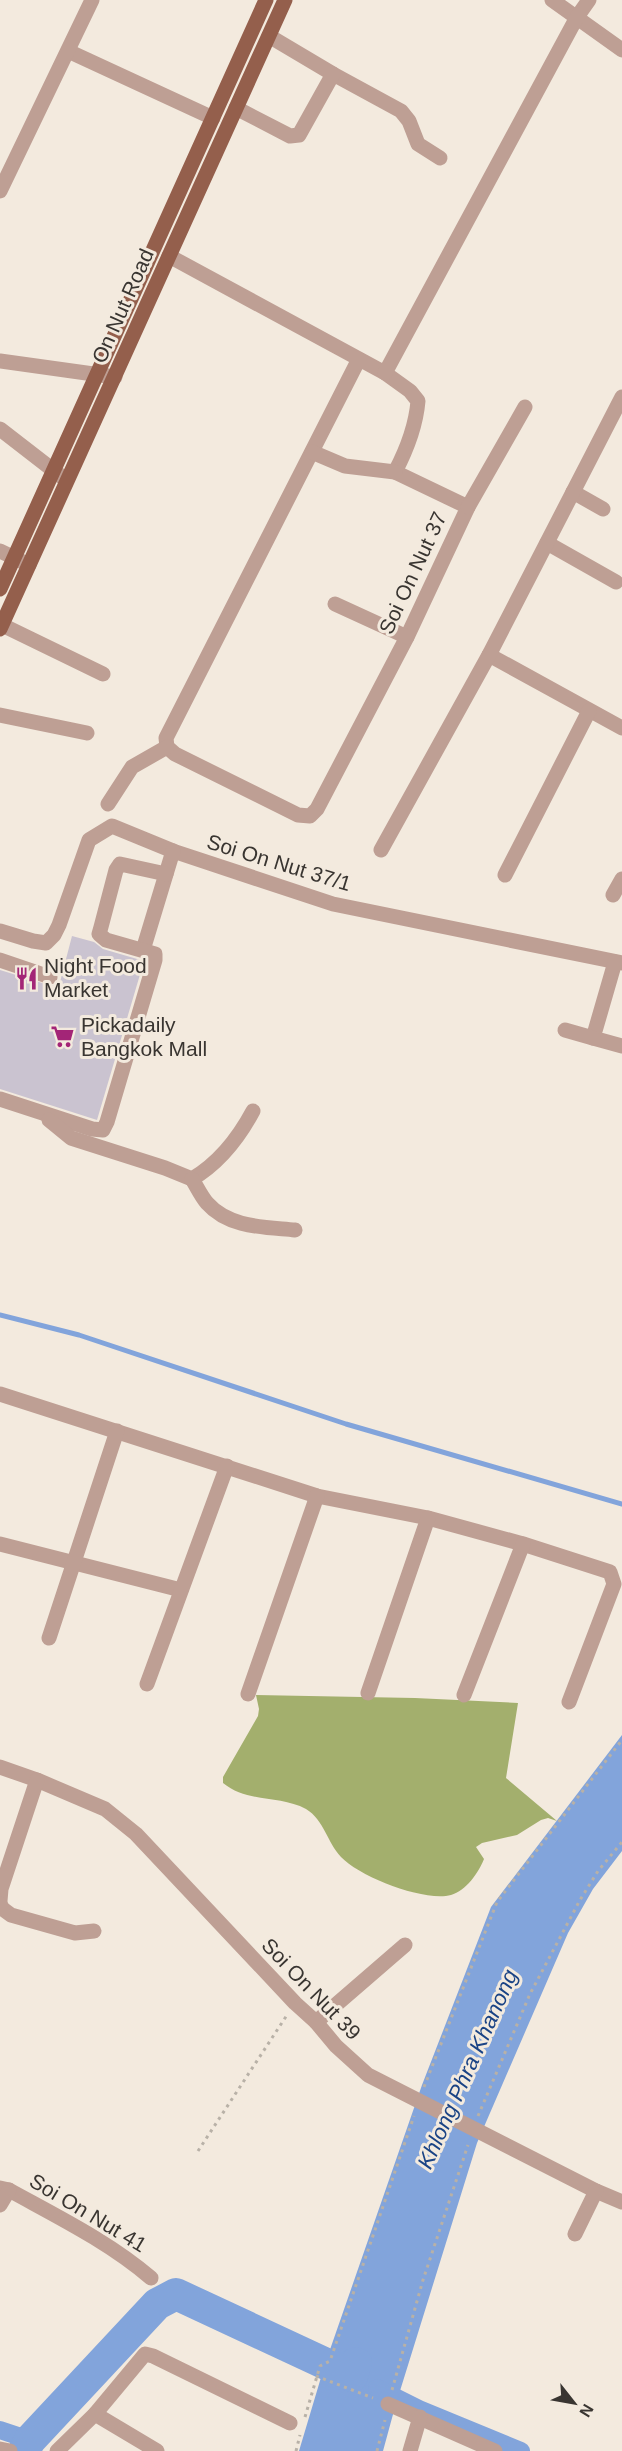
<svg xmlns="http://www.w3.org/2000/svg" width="622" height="2451" font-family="Helvetica,sans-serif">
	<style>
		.forest { fill: #a3af6d }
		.water { fill: #82a4db }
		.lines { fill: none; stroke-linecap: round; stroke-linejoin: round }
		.stream { stroke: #82a4db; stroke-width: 5 }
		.canal { stroke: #82a4db; stroke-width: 18 }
		.river { stroke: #82a4db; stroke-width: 32 }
		.building { fill: #cac3d0 }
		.path { stroke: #b8b1a7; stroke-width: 3; stroke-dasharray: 3 4.5; stroke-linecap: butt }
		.minor { stroke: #be9f94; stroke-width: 15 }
		.major { stroke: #945f4c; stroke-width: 15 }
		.labels { text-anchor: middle; stroke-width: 6; stroke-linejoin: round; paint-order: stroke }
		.street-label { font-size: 21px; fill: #393531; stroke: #f3eade }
		.poi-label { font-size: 21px; fill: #393531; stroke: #f3eade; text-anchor: start }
		.water-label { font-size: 22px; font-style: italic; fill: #1a4385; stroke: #f3eade }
	</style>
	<rect width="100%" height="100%" fill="#f3eade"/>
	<!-- forest -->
	<path class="forest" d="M256 1695 415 1698 518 1703 506 1778 557 1821 548 1818 541 1820 517 1835 482 1843 476 1847 484 1859C479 1872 466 1891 451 1895 424 1902 360 1877 341 1857 327 1842 324 1820 306 1809 280 1795 247 1803 223 1783V1777L258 1716 259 1709Z"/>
	<!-- water -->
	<polygon class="water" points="622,1735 622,1851 593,1889 568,1933 477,2143 395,2407 383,2451 299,2451 325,2364 422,2085 491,1907"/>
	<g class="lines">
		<!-- stream -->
		<polyline class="stream" points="0,1315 79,1335 346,1424 622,1504"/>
		<!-- canal -->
		<g class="canal">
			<polyline points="377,2388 419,2409 521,2451"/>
			<polyline points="0,2430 30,2440"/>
		</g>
		<!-- river -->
		<polyline class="river" points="24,2451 30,2440 157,2304 176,2294 352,2376 356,2363"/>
	</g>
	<!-- building -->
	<polygon class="building" points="72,936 94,942 103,949 144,961 97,1120 0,1089 0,970 52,986 60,982"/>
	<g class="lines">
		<!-- path -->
		<g class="path">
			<polyline points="424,2087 497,1902 622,1740"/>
			<polyline points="478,2116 530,1994 580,1900 598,1871 622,1842"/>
			<polyline points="198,2151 287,2015"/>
			<polyline points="316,2376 373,2398"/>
			<polyline points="392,2390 423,2280 468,2145"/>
			<polyline points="305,2417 320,2366 330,2361 414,2116"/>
			<polyline points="296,2451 300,2435"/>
			<polyline points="377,2451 385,2420"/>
		</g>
		<!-- minor -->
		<g class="minor">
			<polyline points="552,0 622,50"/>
			<polyline points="68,51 213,118"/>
			<polyline points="333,74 401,111 409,121 418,144 440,158"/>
			<polyline points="236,108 290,136 299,135 333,74 269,36"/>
			<polyline points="0,191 92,0"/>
			<path d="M169 256 385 373 410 391 418 401C416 425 406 451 395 472L468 507 407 637 317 809 310 816 298 815 175 754 167 747 166 738 359 359"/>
			<polyline points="0,361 115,377"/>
			<polyline points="385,373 577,17 589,0"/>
			<polyline points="0,429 62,477"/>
			<polyline points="312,452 345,466 395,472"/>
			<polyline points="573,492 603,509"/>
			<polyline points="468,507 525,407"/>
			<polyline points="547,543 616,582"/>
			<polyline points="0,551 29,565"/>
			<polyline points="335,604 407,637"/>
			<polyline points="2,625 103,674"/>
			<polyline points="489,655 622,728"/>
			<polyline points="0,715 87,733"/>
			<polyline points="108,804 132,767 167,747"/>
			<polyline points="381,850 489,655 622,397"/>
			<polyline points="505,875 589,711"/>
			<polyline points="613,895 622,879"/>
			<polyline points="0,931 33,941 46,943 54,935 59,925 89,840 112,826 173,851 333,904 622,963"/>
			<polyline points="143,950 173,851"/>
			<polyline points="0,960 50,977"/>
			<polyline points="615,962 593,1038 622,1046"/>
			<polyline points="565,1030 593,1038"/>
			<polyline points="0,1099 92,1129 103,1130 107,1122 155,960 155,954 106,940 99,934 101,927 116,870 120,864 166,874"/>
			<path d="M49 1120 71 1138 165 1168 192 1179C219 1163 238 1139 253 1111"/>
			<path d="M192 1179C197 1187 201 1196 207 1203 229 1228 265 1227 295 1230"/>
			<polyline points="0,1394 317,1496 428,1518 523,1544 610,1572 614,1584 569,1702"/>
			<polyline points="0,1544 181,1590"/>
			<polyline points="49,1638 117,1431"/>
			<polyline points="147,1684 227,1466"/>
			<polyline points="368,1693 428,1518"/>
			<polyline points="248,1694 317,1496"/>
			<polyline points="464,1695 523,1544"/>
			<polyline points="0,1767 37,1780 105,1809 136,1834 295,2003 316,2022 336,2046 368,2075 596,2191 622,2202"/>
			<polyline points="0,1901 1,1889 37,1780"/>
			<polyline points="0,1904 3,1909 11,1915 75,1933 94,1931"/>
			<polyline points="316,2022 405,1945"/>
			<path d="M0 2188 9 2190C58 2217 109 2242 151 2278"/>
			<polyline points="0,2205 9,2190"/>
			<polyline points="575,2234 596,2191"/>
			<polyline points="388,2404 495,2451"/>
			<polyline points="95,2414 157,2451"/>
			<polyline points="0,2449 10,2451"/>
			<polyline points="57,2451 95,2414 145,2354 153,2356 290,2423"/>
			<polyline points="410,2451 420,2417"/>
		</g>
		<!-- major -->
		<g class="major">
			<polyline points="0,589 266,0"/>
			<polyline points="0,629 285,0"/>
		</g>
	</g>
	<!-- icons -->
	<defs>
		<symbol id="restaurant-bare" viewBox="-9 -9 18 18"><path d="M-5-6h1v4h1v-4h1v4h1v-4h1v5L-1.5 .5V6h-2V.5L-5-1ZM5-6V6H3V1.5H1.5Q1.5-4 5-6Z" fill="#a32577" stroke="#f3eade" stroke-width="2.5" paint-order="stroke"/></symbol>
		<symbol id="supermarket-bare" viewBox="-9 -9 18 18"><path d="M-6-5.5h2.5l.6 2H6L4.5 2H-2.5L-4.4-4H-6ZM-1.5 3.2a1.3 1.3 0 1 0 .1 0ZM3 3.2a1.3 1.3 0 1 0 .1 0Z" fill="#a32577" stroke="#f3eade" stroke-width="2.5" paint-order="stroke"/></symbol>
	</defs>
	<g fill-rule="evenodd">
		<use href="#restaurant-bare" x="10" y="962" width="33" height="33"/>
		<use href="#supermarket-bare" x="46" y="1020" width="33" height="33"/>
	</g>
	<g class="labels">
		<!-- street labels -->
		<g class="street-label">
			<text transform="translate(123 306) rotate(-66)" y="7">On Nut Road</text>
			<text transform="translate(413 573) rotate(-65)" y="7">Soi On Nut 37</text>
			<text transform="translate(279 863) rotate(17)" y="7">Soi On Nut 37/1</text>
			<text transform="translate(311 1989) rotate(46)" y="7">Soi On Nut 39</text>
			<text transform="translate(88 2213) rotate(31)" y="7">Soi On Nut 41</text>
		</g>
		<!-- poi labels -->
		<g class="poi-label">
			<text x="44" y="973">Night Food<tspan x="44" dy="24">Market</tspan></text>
			<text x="81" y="1032">Pickadaily<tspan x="81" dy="24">Bangkok Mall</tspan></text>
		</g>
		<!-- water labels -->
		<g class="water-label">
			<text transform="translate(467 2069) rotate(-66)" y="8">Khlong Phra Khanong</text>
		</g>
	</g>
	<!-- north arrow -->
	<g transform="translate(574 2403) rotate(121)" stroke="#f3eade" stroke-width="4.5" paint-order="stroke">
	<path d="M0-4.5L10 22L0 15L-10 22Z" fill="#393531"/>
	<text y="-9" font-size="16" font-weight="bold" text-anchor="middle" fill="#393531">N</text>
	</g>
</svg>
